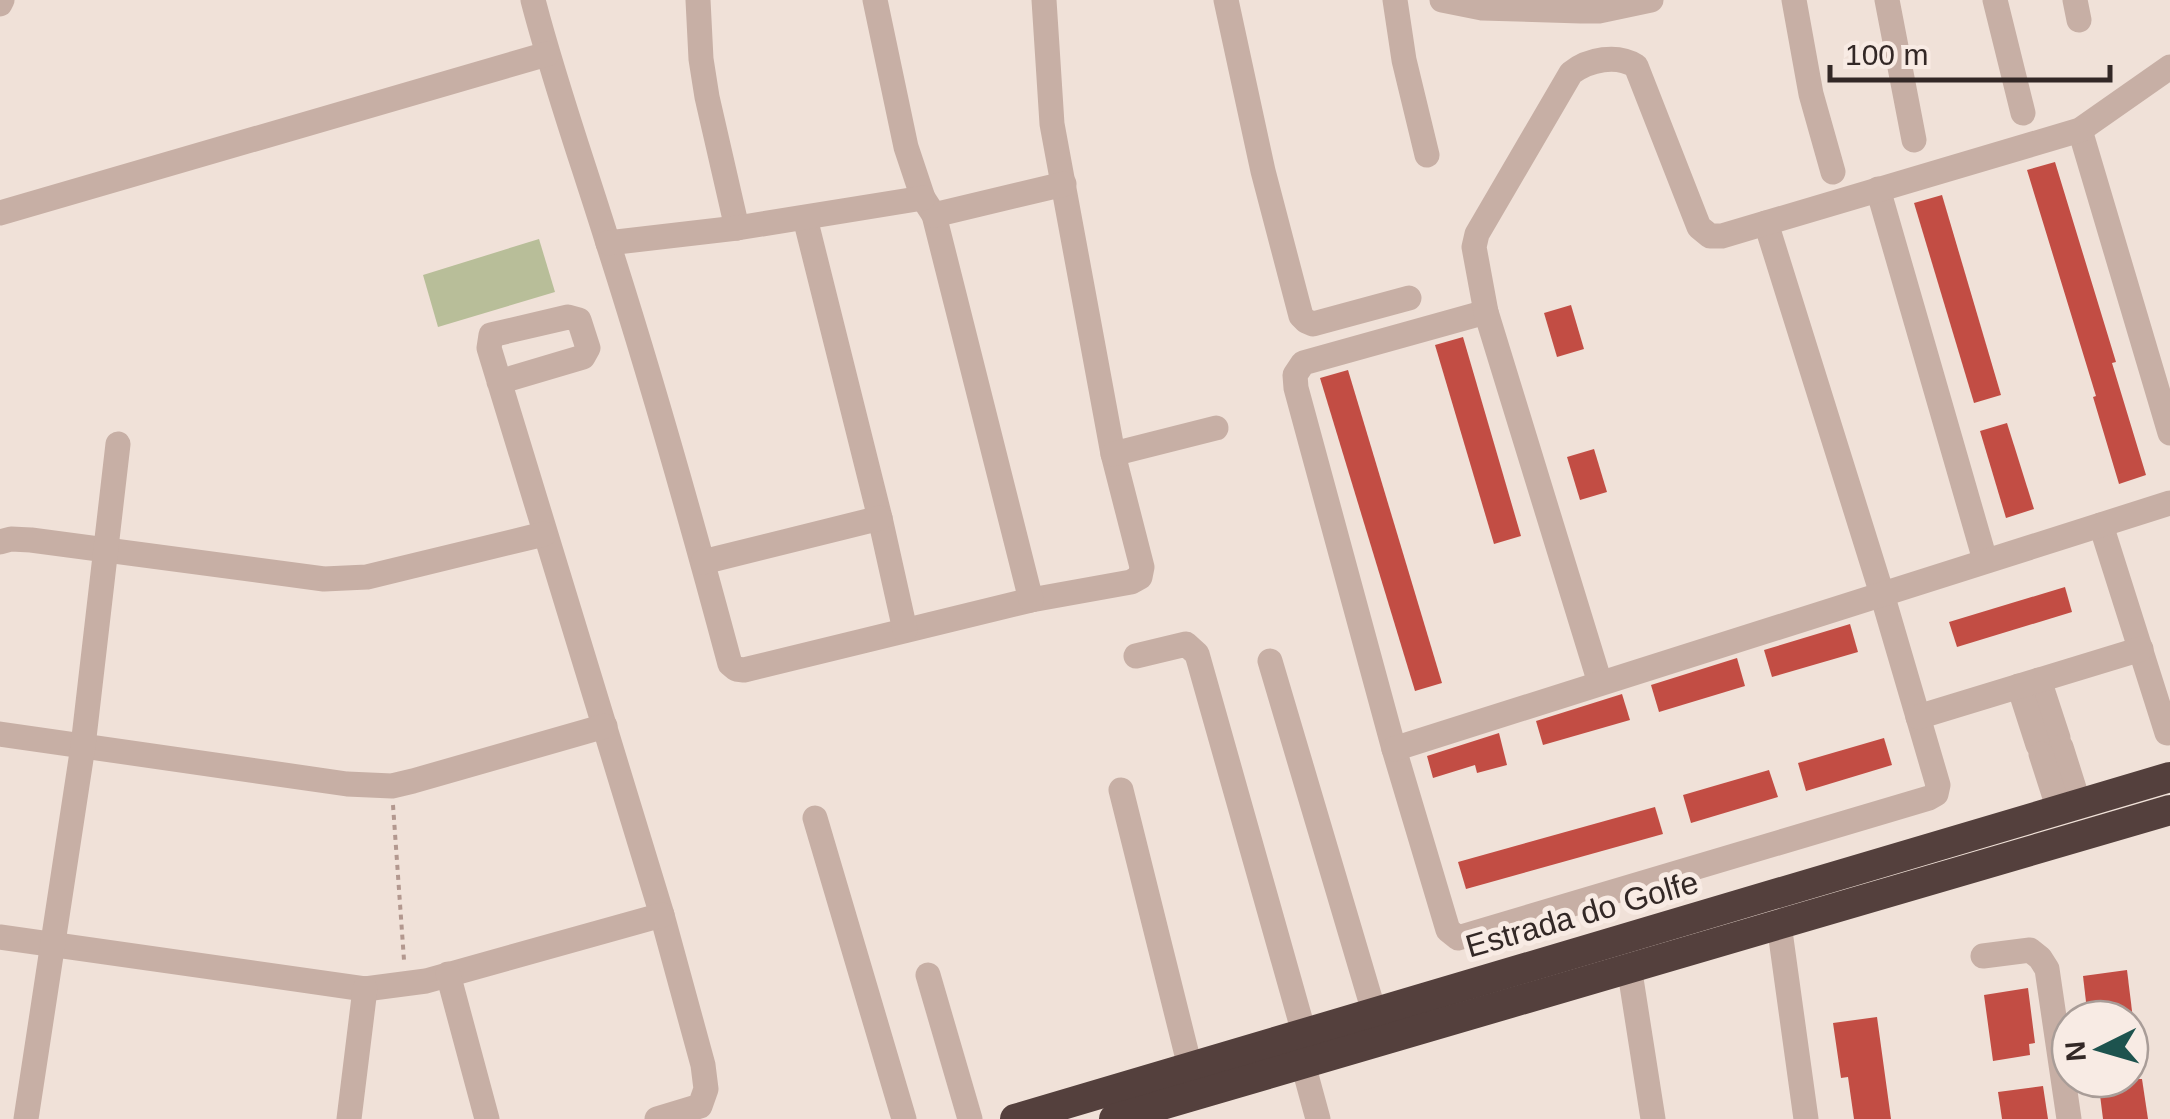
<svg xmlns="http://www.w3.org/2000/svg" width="2170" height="1119" font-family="Helvetica,sans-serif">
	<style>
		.green { fill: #b8be99 }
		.building { fill: #c24d44 }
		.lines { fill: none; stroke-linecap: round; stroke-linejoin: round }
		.path { stroke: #b3988f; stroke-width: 4; stroke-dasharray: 5 5; stroke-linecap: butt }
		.minor { stroke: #c7afa5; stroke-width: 25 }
		.highway { stroke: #54403d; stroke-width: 30 }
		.labels { text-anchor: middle; stroke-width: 10; stroke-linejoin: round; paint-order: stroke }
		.street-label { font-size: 32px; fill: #332826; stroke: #f8ebe4 }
	</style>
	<rect width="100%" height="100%" fill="#f0e1d8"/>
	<!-- green -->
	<polygon class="green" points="539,239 555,292 438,327 423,275"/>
	<!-- building -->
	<g class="building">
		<polygon points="2055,162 2116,362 2112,363 2146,475 2119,484 2093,397 2096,396 2027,170"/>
		<polygon points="1942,195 2001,395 1974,403 1914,203"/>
		<polygon points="1571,305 1584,349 1557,357 1544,313"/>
		<polygon points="1463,337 1521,536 1494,544 1435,345"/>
		<polygon points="1348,370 1442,683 1415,691 1320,378"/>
		<polygon points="2007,423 2034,509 2006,518 1980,431"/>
		<polygon points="1594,449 1607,492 1580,500 1567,457"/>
		<polygon points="2065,587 2072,612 1957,647 1949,622"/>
		<polygon points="1850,624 1858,652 1772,677 1764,650"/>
		<polygon points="1737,658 1745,686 1659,712 1651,685"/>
		<polygon points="1622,694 1630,720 1543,745 1536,721"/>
		<polygon points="1499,733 1507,765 1477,773 1475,765 1433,778 1427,756"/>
		<polygon points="1884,738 1892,765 1806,791 1798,763"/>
		<polygon points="1769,770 1778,797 1691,823 1683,795"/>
		<polygon points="1655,807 1663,834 1466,889 1458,862"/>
		<polygon points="2127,970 2133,1019 2088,1019 2083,976"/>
		<polygon points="2028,988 2035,1043 2029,1044 2030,1055 1993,1061 1984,995"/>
		<polygon points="1877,1017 1891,1119 1854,1119 1848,1077 1841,1078 1833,1023"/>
		<polygon points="2098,1079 2142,1079 2148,1119 2103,1119"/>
		<polygon points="2043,1086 2048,1119 2002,1119 1998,1092"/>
	</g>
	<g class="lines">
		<!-- path -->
		<polyline class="path" points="393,805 404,960"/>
		<!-- minor -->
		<g class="minor">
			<path d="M533 0C554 81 582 160 607 240 652 380 692 522 730 664L736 669 744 670 1031 600 1131 582 1140 577 1142 567 1113 454 1052 124 1044 0"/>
			<polyline points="698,0 701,59 707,97 737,228"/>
			<polyline points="875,0 906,147 923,198 934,215 1031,600"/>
			<polyline points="1226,0 1263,171 1301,316 1306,321 1313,324 1409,298"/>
			<polyline points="1395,0 1404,60 1427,155"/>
			<polyline points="1442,0 1482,8 1581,11 1599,11 1651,0"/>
			<polyline points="1794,0 1811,94 1833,172"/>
			<polyline points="1887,0 1914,140"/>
			<polyline points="1995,0 2023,113"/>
			<polyline points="2075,0 2079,20"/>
			<polyline points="0,4 2,0"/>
			<polyline points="2080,130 2170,433"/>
			<polyline points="1878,189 1985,560"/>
			<polyline points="0,213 547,54"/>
			<polyline points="934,215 1064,184"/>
			<polyline points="805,218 880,518 905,630"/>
			<polyline points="608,243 737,228 923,198"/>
			<polyline points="1486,312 1303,363 1295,375 1296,388 1394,749 1448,930 1458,938 1929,798 1936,794 1938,785 1882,594 1766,223"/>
			<polyline points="499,382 583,357 588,348 579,320 568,317 491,335 489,348 662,915 703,1065 706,1089 700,1106 657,1119"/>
			<polyline points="1113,454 1216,428"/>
			<polyline points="2101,525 2167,733 2170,732"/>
			<polyline points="0,542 11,539 31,540 324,579 367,577 544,534"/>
			<polyline points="703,562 880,518"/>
			<polyline points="1136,656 1186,644 1197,654 1304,1033"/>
			<polyline points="1270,661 1374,1012"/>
			<polyline points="2039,680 2058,738"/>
			<path d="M1600 683 1486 312 1474 247 1477 234 1571 73C1589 59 1617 54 1636 66L1699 227 1710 236H1722L2080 130 2170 67"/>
			<polyline points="2019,686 2038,745"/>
			<polyline points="1918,717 2141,649"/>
			<polyline points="0,734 347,784 392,786 413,781 605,726"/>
			<polyline points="2061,747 2079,804"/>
			<polyline points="1394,749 2170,503"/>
			<polyline points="2041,754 2059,810"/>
			<polyline points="1121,790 1190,1067"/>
			<polyline points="815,818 904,1119"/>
			<polyline points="1779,924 1806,1119"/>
			<polyline points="0,937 365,989 426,981 662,915"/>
			<polyline points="1983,956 2030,950 2040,958 2047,969 2069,1119"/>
			<polyline points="1629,966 1653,1119"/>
			<polyline points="448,974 487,1119"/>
			<polyline points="928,975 970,1119"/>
			<polyline points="1303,1064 1318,1119"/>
			<polyline points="26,1119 83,746 118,444"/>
			<polyline points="349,1119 365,989"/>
		</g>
		<!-- highway -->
		<g class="highway">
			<polyline points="1015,1119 2170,777"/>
			<polyline points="1114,1119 2170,810"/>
		</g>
	</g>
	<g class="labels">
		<!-- street labels -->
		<g class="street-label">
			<text transform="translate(1582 914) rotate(-16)" y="11">Estrada do Golfe</text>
		</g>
	</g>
	<!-- north arrow -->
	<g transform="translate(2100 1049) rotate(265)"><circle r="48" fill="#f8ebe4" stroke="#a99d98" stroke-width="2.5"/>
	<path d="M0-8L18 38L0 25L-18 38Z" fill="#1d534e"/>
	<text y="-15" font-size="28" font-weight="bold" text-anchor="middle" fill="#332826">N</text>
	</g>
	<!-- scale -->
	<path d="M1830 65v15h280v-15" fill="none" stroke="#332826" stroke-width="5"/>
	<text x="1845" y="65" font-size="30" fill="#332826" stroke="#f8ebe4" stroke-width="8" paint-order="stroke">100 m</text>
</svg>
